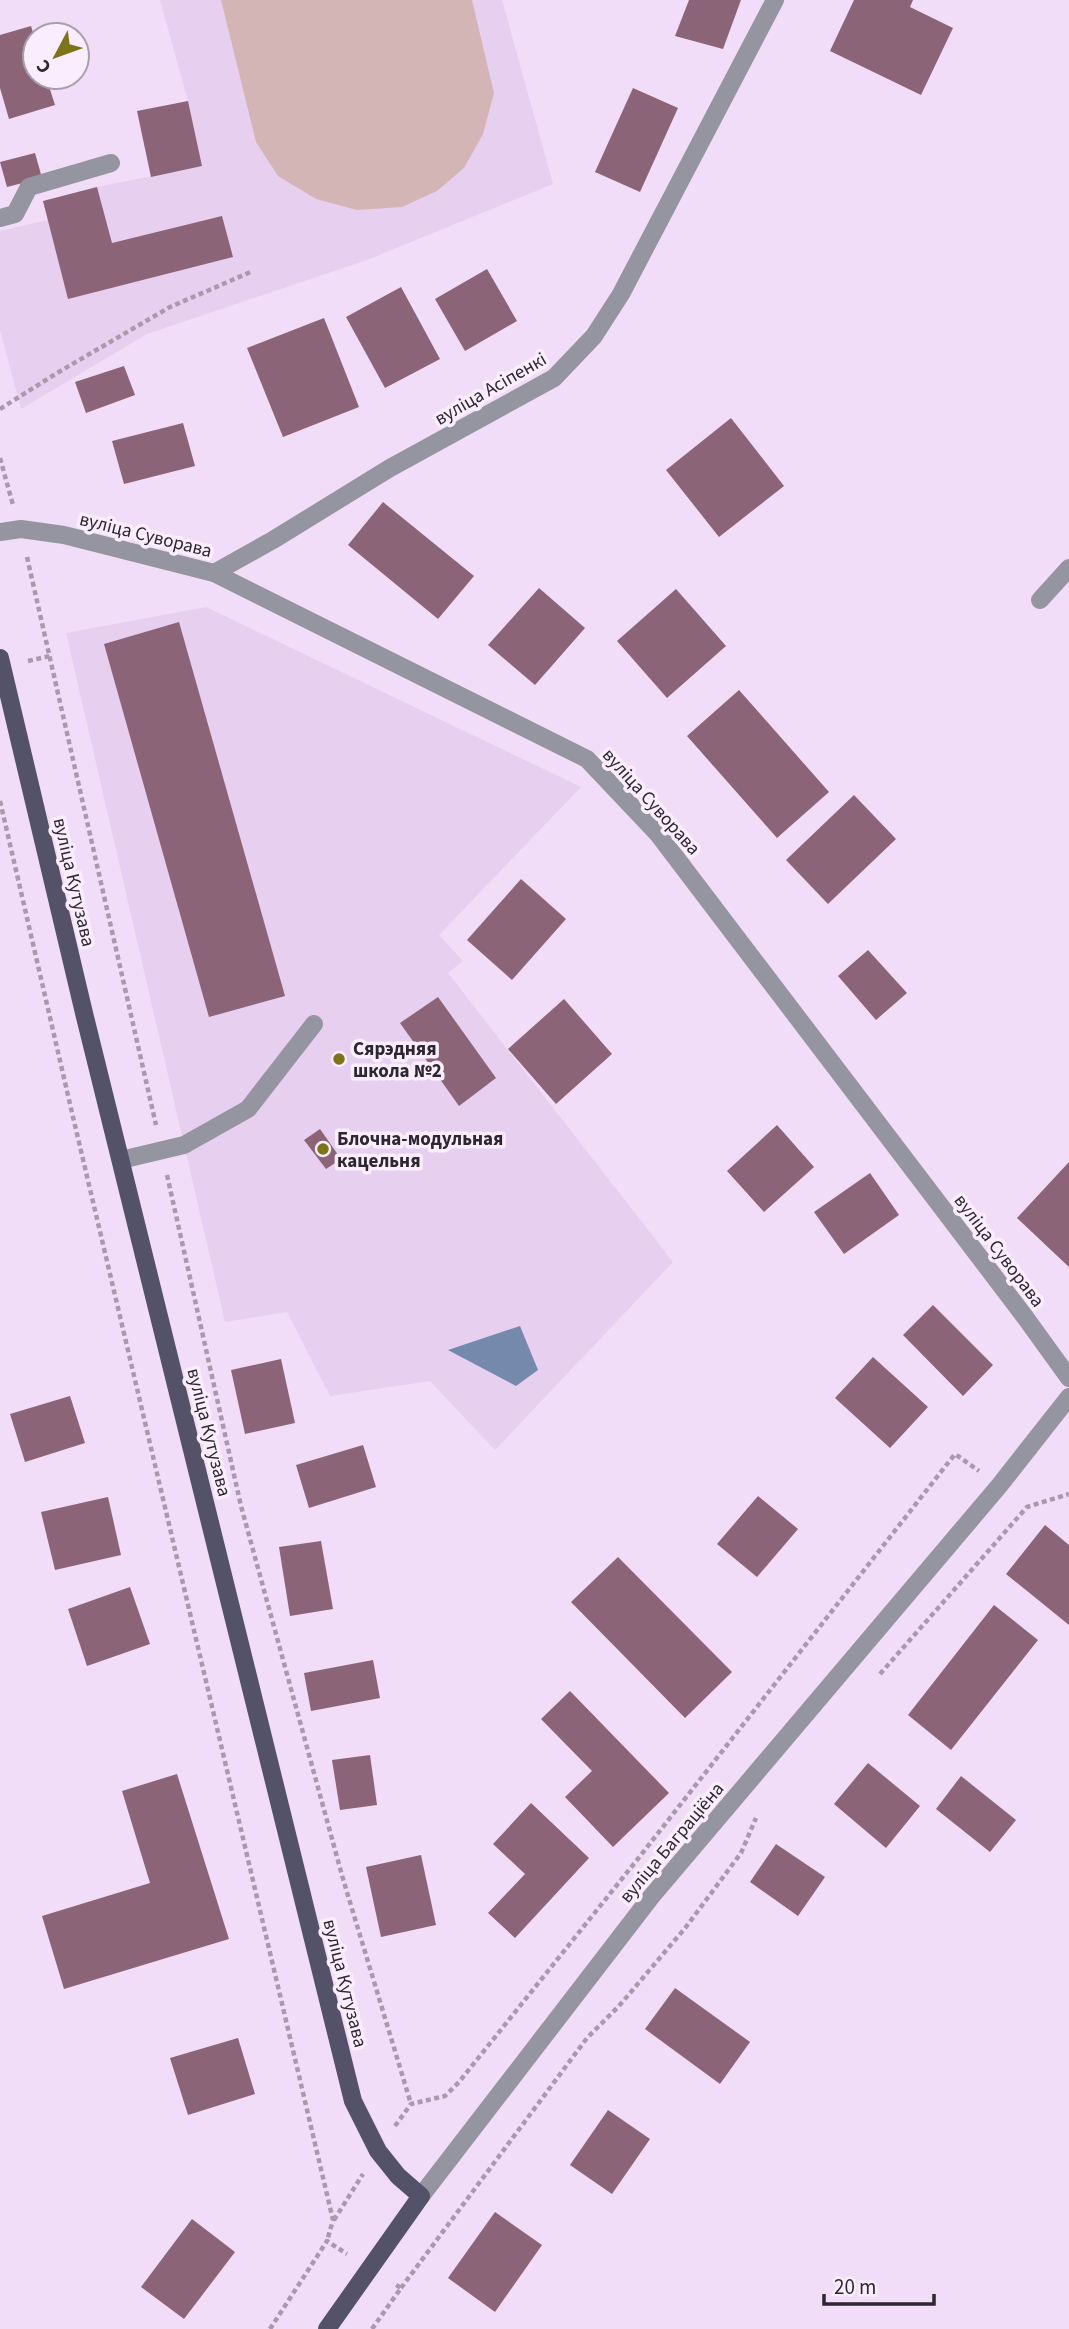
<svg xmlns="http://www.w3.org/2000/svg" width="1069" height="2329" font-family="'Source Sans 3',sans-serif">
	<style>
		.built { fill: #e7cfef }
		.green { fill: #d4b5b6 }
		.water { fill: #7489ab }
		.building { fill: #8b6477 }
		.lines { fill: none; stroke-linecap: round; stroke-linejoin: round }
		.path { stroke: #a899ad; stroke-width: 4.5; stroke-dasharray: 5 3.5; stroke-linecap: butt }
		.minor { stroke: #9594a1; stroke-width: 18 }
		.major { stroke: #545268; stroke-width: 18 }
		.poi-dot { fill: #7c7417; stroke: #faeefe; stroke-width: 2.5 }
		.labels { text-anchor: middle; stroke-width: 7; stroke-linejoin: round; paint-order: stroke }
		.street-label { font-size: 19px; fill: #2e2630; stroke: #faeefe }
		.poi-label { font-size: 19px; font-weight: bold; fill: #2e2630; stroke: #faeefe; text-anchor: start }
	</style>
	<rect width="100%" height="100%" fill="#f1ddf7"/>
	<!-- built -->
	<g class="built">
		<polygon points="160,0 502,0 553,184 367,260 147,334 21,409 0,330 0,231 48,220 43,201 97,187 202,166 188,101"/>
		<polygon points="206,607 581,787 439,935 463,961 448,973 673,1262 495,1450 430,1381 330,1396 287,1312 225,1322 66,633"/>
	</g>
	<!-- green -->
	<polygon class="green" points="221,0 472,0 494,93 483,134 464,168 437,191 402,207 357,210 316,199 278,176 256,142"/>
	<!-- water -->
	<polygon class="water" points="520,1326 538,1370 516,1386 448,1350"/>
	<!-- building -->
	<g class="building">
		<polygon points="689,0 741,0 723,49 675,36"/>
		<polygon points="854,0 913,0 910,7 953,28 921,95 830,51"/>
		<polygon points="31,26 35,39 35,77 46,77 55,105 9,119 0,88 0,35"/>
		<polygon points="633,88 678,108 640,192 595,172"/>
		<polygon points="188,101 202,166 151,177 137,111"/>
		<polygon points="35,153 42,178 7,187 0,162"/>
		<polygon points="97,187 112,243 222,216 233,257 68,299 43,201"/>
		<polygon points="487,269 517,321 465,351 435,299"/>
		<polygon points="401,287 440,359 385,388 346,317"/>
		<polygon points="324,318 359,407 283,437 247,348"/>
		<polygon points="124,366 135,395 86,413 75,382"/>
		<polygon points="731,418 784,486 719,537 666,470"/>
		<polygon points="183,423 195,466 124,484 112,441"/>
		<polygon points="383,502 474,576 438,619 348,545"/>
		<polygon points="539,588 585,628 535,685 488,645"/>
		<polygon points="676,589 726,646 667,698 617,641"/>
		<polygon points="179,622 285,996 209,1017 104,644"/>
		<polygon points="739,690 829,792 777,838 687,736"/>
		<polygon points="854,795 896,839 828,904 786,860"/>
		<polygon points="521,879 566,919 512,980 467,940"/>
		<polygon points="868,950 907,993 876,1020 838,976"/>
		<polygon points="438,997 496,1078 459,1106 400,1023"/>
		<polygon points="564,999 612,1054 556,1104 508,1049"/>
		<polygon points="777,1125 814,1167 764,1212 727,1171"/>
		<polygon points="320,1129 341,1159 326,1169 304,1140"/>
		<polygon points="1069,1162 1069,1267 1017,1218"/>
		<polygon points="870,1173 899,1215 844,1254 814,1212"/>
		<polygon points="933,1305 993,1365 963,1396 903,1335"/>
		<polygon points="873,1357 928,1407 890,1448 835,1398"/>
		<polygon points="281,1359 295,1423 245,1434 231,1370"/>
		<polygon points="70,1396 85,1443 25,1462 10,1414"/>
		<polygon points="363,1445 376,1487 309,1508 296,1465"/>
		<polygon points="758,1496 798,1529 757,1577 717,1544"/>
		<polygon points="108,1497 121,1555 55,1570 41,1512"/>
		<polygon points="1045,1525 1069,1545 1069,1625 1006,1574"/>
		<polygon points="321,1541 333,1609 290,1616 279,1547"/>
		<polygon points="618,1557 732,1672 685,1718 571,1602"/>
		<polygon points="130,1587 150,1644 87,1666 68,1609"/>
		<polygon points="994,1605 1038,1640 951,1750 908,1715"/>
		<polygon points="373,1660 380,1698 311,1711 304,1673"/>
		<polygon points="570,1691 669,1793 613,1847 565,1797 592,1771 541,1719"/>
		<polygon points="370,1755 377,1805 340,1810 332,1760"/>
		<polygon points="868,1763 920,1806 886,1848 834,1804"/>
		<polygon points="177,1774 229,1939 64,1989 42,1916 150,1883 122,1791"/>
		<polygon points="961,1776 1016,1820 990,1852 936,1809"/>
		<polygon points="531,1803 589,1858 515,1938 488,1913 525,1874 493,1844"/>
		<polygon points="776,1844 825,1877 798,1916 750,1882"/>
		<polygon points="421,1855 436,1925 381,1937 366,1867"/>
		<polygon points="675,1988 750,2042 720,2084 645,2029"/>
		<polygon points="238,2038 255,2094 188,2115 170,2058"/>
		<polygon points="608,2110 650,2139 612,2194 570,2165"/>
		<polygon points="495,2212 542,2245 495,2312 448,2278"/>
		<polygon points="192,2219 235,2252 184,2319 141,2287"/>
	</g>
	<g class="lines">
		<!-- path -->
		<g class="path">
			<polyline points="0,409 57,373 170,307 253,271"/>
			<polyline points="0,458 13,505"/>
			<polyline points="27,557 156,1125"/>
			<polyline points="28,661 50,656"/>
			<polyline points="0,801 73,1117 333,2220 327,2241"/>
			<polyline points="167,1175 241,1506 343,1879 411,2104"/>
			<polyline points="880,1674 1027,1507 1069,1494"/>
			<polyline points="395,2126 411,2104 445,2096 459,2082 637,1860 955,1454 979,1471"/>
			<polyline points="334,2220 363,2174"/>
			<polyline points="401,2288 587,2038 619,2006 686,1927 741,1853 756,1818"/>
			<polyline points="270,2329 327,2241 347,2254"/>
			<polyline points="372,2329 401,2288 393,2283"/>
		</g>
		<!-- minor -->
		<g class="minor">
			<polyline points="0,218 15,214 29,187 111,163"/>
			<polyline points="0,532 21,529 64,535 214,573 587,759 658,834 1025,1317 1069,1378"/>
			<polyline points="214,573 273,540 390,468 554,378 594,336 621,294 775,0"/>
			<polyline points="1040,600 1069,568"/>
			<polyline points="121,1160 184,1145 248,1109 314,1024"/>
			<polyline points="421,2196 651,1897 999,1486 1069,1397"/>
		</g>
		<!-- major -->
		<polyline class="major" points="0,658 84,1013 353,2101 378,2151 398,2176 421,2196 327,2329"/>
	</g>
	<!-- markers -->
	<g class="poi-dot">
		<circle cx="339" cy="1059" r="7"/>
		<circle cx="323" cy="1149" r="7"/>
	</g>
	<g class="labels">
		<!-- street labels -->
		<g class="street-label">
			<text transform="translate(490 388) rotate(-30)" y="7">вуліца Асіпенкі</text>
			<text transform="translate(146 534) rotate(14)" y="7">вуліца Суворава</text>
			<text transform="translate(652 801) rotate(48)" y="7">вуліца Суворава</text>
			<text transform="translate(75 882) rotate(77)" y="7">вуліца Кутузава</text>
			<text transform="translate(1000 1250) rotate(53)" y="7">вуліца Суворава</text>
			<text transform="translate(210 1432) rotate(76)" y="7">вуліца Кутузава</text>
			<text transform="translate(671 1842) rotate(-50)" y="7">вуліца Баграціёна</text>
			<text transform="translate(346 1983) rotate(76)" y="7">вуліца Кутузава</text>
		</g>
		<!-- poi labels -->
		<g class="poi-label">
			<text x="353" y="1055">Сярэдняя<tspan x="353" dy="22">школа №2</tspan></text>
			<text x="337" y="1145">Блочна-модульная<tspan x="337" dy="22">кацельня</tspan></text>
		</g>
	</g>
	<!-- north arrow -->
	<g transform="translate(56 56) rotate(229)"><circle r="33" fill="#faeefe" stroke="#a89eac" stroke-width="2"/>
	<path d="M0-5L12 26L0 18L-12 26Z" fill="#7c7417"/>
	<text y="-10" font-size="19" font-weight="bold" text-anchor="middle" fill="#2e2630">С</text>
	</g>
	<!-- scale -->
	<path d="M824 2294v10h110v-10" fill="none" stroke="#2e2630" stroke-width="3.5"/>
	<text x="834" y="2294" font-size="21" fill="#2e2630" stroke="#faeefe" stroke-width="5" paint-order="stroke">20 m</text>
</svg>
